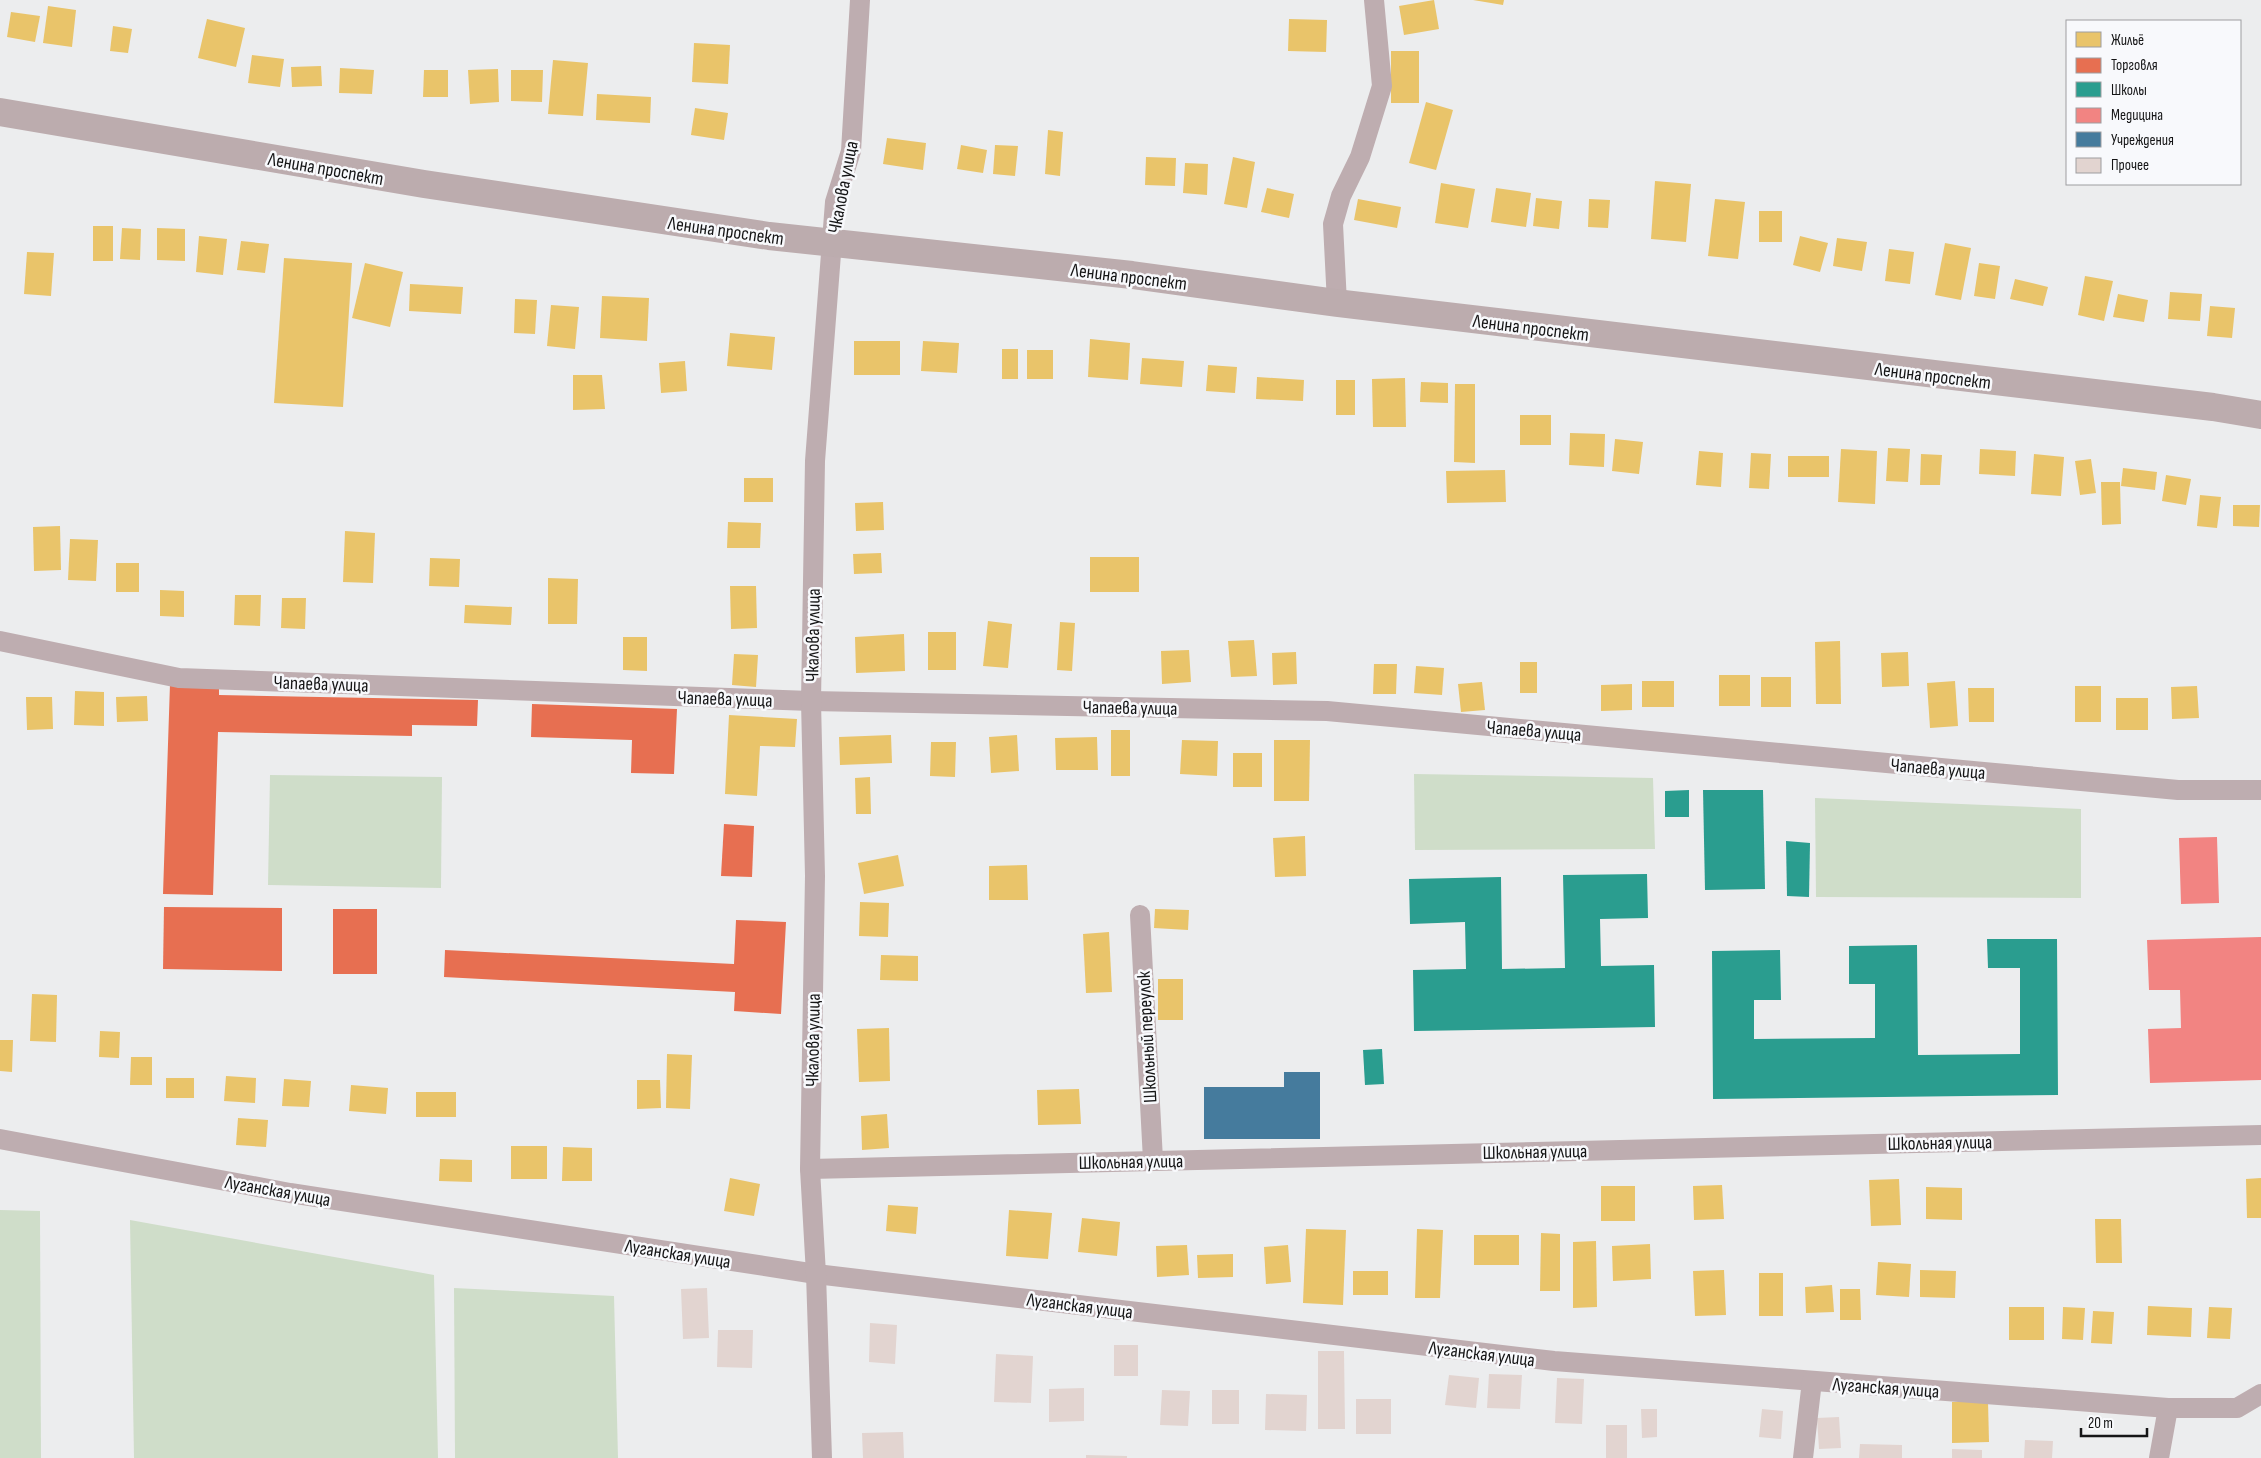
<svg xmlns="http://www.w3.org/2000/svg" width="2261" height="1458" font-family="'Sofia Sans Condensed',sans-serif">
	<style>
		.green { fill: #cfddc9 }
		.homes { fill: #e9c46a }
		.shops { fill: #e76f51 }
		.schools { fill: #2a9d8f }
		.health { fill: #f28482 }
		.public { fill: #457b9d }
		.building { fill: #e2d4d0 }
		.lines { fill: none; stroke-linecap: round; stroke-linejoin: round }
		.street { stroke: #beadb0; stroke-width: 20 }
		.secondary { stroke: #bcacae; stroke-width: 28 }
		.labels { text-anchor: middle; stroke-width: 5; stroke-linejoin: round; paint-order: stroke }
		.street-label { font-size: 19px; fill: #151516; stroke: #f8f9fc }
	</style>
	<rect width="100%" height="100%" fill="#ecedee"/>
	<!-- green -->
	<g class="green">
		<polygon points="1414,774 1653,778 1655,849 1415,850"/>
		<polygon points="270,775 442,777 441,888 268,885"/>
		<polygon points="1815,798 2081,809 2081,898 1816,897"/>
		<polygon points="0,1210 40,1211 41,1458 0,1458"/>
		<polygon points="130,1220 434,1275 438,1458 134,1458"/>
		<polygon points="454,1288 614,1296 618,1458 455,1458"/>
	</g>
	<!-- homes -->
	<g class="homes">
		<polygon points="1434,0 1439,29 1404,35 1399,6"/>
		<polygon points="1473,0 1504,0 1503,5"/>
		<polygon points="48,6 76,10 72,47 43,43"/>
		<polygon points="11,12 40,16 35,42 7,37"/>
		<polygon points="207,19 245,28 236,67 198,58"/>
		<polygon points="1289,19 1327,20 1326,52 1288,51"/>
		<polygon points="113,26 132,29 128,53 110,51"/>
		<polygon points="694,43 730,45 728,84 692,82"/>
		<rect x="1391" y="51" width="28" height="52"/>
		<polygon points="252,55 284,59 280,87 248,83"/>
		<polygon points="553,60 588,63 583,116 548,114"/>
		<polygon points="321,66 322,86 292,87 291,67"/>
		<polygon points="340,68 374,70 372,94 339,93"/>
		<polygon points="498,69 499,102 470,104 468,70"/>
		<polygon points="424,70 448,70 448,97 423,97"/>
		<polygon points="511,70 543,70 542,102 511,101"/>
		<polygon points="597,94 651,97 650,123 596,120"/>
		<polygon points="1426,102 1453,110 1436,170 1409,163"/>
		<polygon points="695,108 728,113 724,140 691,135"/>
		<polygon points="1048,130 1063,132 1060,176 1045,174"/>
		<polygon points="887,138 926,143 923,170 883,164"/>
		<polygon points="961,145 987,150 983,173 957,169"/>
		<polygon points="995,145 1018,146 1015,176 993,174"/>
		<polygon points="1146,157 1176,158 1175,186 1145,185"/>
		<polygon points="1233,157 1255,162 1247,208 1224,204"/>
		<polygon points="1185,163 1208,164 1207,195 1183,193"/>
		<polygon points="1655,181 1691,184 1686,242 1651,239"/>
		<polygon points="1441,183 1475,189 1468,228 1435,223"/>
		<polygon points="1267,188 1294,194 1289,218 1261,212"/>
		<polygon points="1496,188 1531,193 1526,227 1491,222"/>
		<polygon points="1536,198 1562,201 1559,229 1533,226"/>
		<polygon points="1358,199 1401,207 1397,228 1354,220"/>
		<polygon points="1589,199 1610,200 1608,228 1588,227"/>
		<polygon points="1715,199 1745,202 1738,259 1708,256"/>
		<rect x="1759" y="211" width="23" height="31"/>
		<rect x="93" y="226" width="20" height="35"/>
		<polygon points="122,228 141,229 140,260 120,259"/>
		<polygon points="157,228 185,229 185,261 157,260"/>
		<polygon points="199,236 227,239 223,275 196,272"/>
		<polygon points="1800,236 1828,243 1820,272 1793,265"/>
		<polygon points="1837,238 1867,242 1862,271 1833,266"/>
		<polygon points="241,241 269,244 265,273 237,270"/>
		<polygon points="1945,243 1971,248 1961,300 1935,295"/>
		<polygon points="1889,249 1914,252 1910,284 1885,281"/>
		<polygon points="27,252 54,253 51,296 24,294"/>
		<polygon points="284,258 352,263 343,407 274,403"/>
		<polygon points="365,263 403,272 390,327 352,318"/>
		<polygon points="1979,263 2000,266 1995,299 1974,296"/>
		<polygon points="2085,276 2113,281 2104,321 2078,315"/>
		<polygon points="2015,279 2048,287 2043,306 2010,299"/>
		<polygon points="410,284 463,287 461,314 409,311"/>
		<polygon points="2170,292 2202,294 2200,321 2168,319"/>
		<polygon points="2118,294 2148,300 2144,322 2113,317"/>
		<polygon points="602,296 649,298 647,341 600,338"/>
		<polygon points="515,299 537,300 535,334 514,333"/>
		<polygon points="551,305 579,307 575,349 547,346"/>
		<polygon points="2210,306 2235,308 2232,338 2207,336"/>
		<polygon points="730,333 775,337 772,370 727,366"/>
		<polygon points="1090,339 1130,343 1128,380 1088,377"/>
		<rect x="854" y="341" width="46" height="34"/>
		<polygon points="923,341 959,343 957,373 921,371"/>
		<rect x="1002" y="349" width="16" height="30"/>
		<rect x="1027" y="350" width="26" height="29"/>
		<polygon points="1142,358 1184,361 1182,387 1140,384"/>
		<polygon points="685,361 687,391 661,393 659,363"/>
		<polygon points="1208,365 1237,367 1235,393 1206,391"/>
		<polygon points="573,375 602,375 605,409 573,410"/>
		<polygon points="1257,377 1304,380 1303,401 1256,399"/>
		<polygon points="1405,378 1406,427 1373,427 1372,379"/>
		<rect x="1336" y="380" width="19" height="35"/>
		<polygon points="1421,382 1448,383 1448,403 1420,402"/>
		<polygon points="1455,384 1475,384 1475,463 1454,462"/>
		<rect x="1520" y="415" width="31" height="30"/>
		<polygon points="1570,433 1605,434 1604,467 1569,465"/>
		<polygon points="1615,439 1643,442 1639,474 1612,471"/>
		<polygon points="1888,448 1910,449 1908,482 1886,481"/>
		<polygon points="1841,449 1877,451 1875,504 1838,502"/>
		<polygon points="1980,449 2016,451 2015,476 1979,474"/>
		<polygon points="1699,451 1723,453 1721,487 1696,485"/>
		<polygon points="1751,453 1771,454 1769,489 1749,488"/>
		<polygon points="1921,454 1942,455 1940,485 1920,485"/>
		<polygon points="2034,454 2064,457 2061,496 2031,494"/>
		<rect x="1788" y="456" width="41" height="21"/>
		<polygon points="2091,459 2096,493 2080,495 2075,461"/>
		<polygon points="2123,468 2157,472 2155,490 2121,486"/>
		<polygon points="1505,470 1506,502 1447,503 1446,471"/>
		<polygon points="2166,475 2191,479 2186,505 2162,501"/>
		<rect x="744" y="478" width="29" height="24"/>
		<polygon points="2101,482 2120,482 2121,524 2102,525"/>
		<polygon points="2200,495 2221,497 2217,528 2197,526"/>
		<polygon points="883,502 884,530 856,531 855,503"/>
		<polygon points="2233,505 2260,505 2259,527 2233,526"/>
		<polygon points="728,522 761,523 760,548 727,548"/>
		<polygon points="60,526 61,570 34,571 33,527"/>
		<polygon points="345,531 375,533 373,583 343,582"/>
		<polygon points="70,539 98,540 96,581 68,580"/>
		<polygon points="881,553 882,573 854,574 853,554"/>
		<rect x="1090" y="557" width="49" height="35"/>
		<polygon points="430,558 460,559 459,587 429,586"/>
		<rect x="116" y="563" width="23" height="29"/>
		<polygon points="548,578 578,579 577,624 548,624"/>
		<polygon points="730,586 756,586 757,628 731,629"/>
		<polygon points="160,590 184,591 184,617 160,616"/>
		<polygon points="235,595 261,595 260,626 234,625"/>
		<polygon points="282,598 306,598 305,629 281,628"/>
		<polygon points="465,605 512,607 511,625 464,623"/>
		<polygon points="988,621 1012,624 1008,668 983,666"/>
		<polygon points="1060,622 1075,623 1072,671 1057,670"/>
		<rect x="928" y="632" width="28" height="38"/>
		<polygon points="904,634 905,671 856,673 855,637"/>
		<polygon points="623,637 647,637 647,671 623,670"/>
		<polygon points="1254,640 1257,676 1231,677 1228,641"/>
		<polygon points="1840,641 1841,704 1816,704 1815,642"/>
		<polygon points="1189,650 1191,682 1162,684 1161,651"/>
		<polygon points="1296,652 1297,684 1273,685 1272,653"/>
		<polygon points="1908,652 1909,686 1882,687 1881,653"/>
		<polygon points="734,654 758,655 756,687 732,685"/>
		<rect x="1520" y="662" width="17" height="31"/>
		<polygon points="1374,664 1397,664 1396,694 1373,694"/>
		<polygon points="1416,666 1444,668 1442,695 1414,693"/>
		<rect x="1719" y="675" width="31" height="31"/>
		<rect x="1761" y="677" width="30" height="30"/>
		<rect x="1642" y="681" width="32" height="26"/>
		<polygon points="1955,681 1958,726 1930,728 1927,683"/>
		<polygon points="1482,682 1485,710 1461,712 1458,684"/>
		<polygon points="1632,684 1632,710 1601,711 1601,685"/>
		<rect x="2075" y="686" width="26" height="36"/>
		<polygon points="2197,686 2199,718 2172,719 2171,687"/>
		<polygon points="1968,688 1994,688 1994,722 1969,722"/>
		<polygon points="75,691 104,692 104,726 74,725"/>
		<polygon points="147,696 148,721 117,722 116,697"/>
		<polygon points="26,697 52,697 53,729 27,730"/>
		<rect x="2116" y="698" width="32" height="32"/>
		<polygon points="729,715 797,719 795,747 760,746 757,796 725,794"/>
		<rect x="1111" y="730" width="19" height="46"/>
		<polygon points="891,735 892,763 840,765 839,737"/>
		<polygon points="1017,735 1019,771 991,773 989,737"/>
		<polygon points="1097,737 1098,770 1056,770 1055,738"/>
		<polygon points="1182,740 1218,741 1217,776 1180,774"/>
		<polygon points="1274,740 1310,740 1309,801 1274,801"/>
		<polygon points="931,742 956,742 955,777 930,776"/>
		<rect x="1233" y="753" width="29" height="34"/>
		<polygon points="870,777 871,814 856,814 855,778"/>
		<polygon points="1305,836 1306,876 1275,877 1273,838"/>
		<polygon points="898,855 904,886 864,894 858,863"/>
		<polygon points="1027,865 1028,900 989,900 989,866"/>
		<polygon points="860,902 889,903 888,937 859,936"/>
		<polygon points="1155,909 1189,910 1188,930 1154,928"/>
		<polygon points="1109,932 1112,992 1086,993 1083,934"/>
		<polygon points="881,955 918,956 918,981 880,980"/>
		<rect x="1158" y="979" width="25" height="41"/>
		<polygon points="32,994 57,995 56,1042 30,1041"/>
		<polygon points="889,1028 890,1081 859,1082 857,1029"/>
		<polygon points="100,1031 120,1032 119,1058 99,1057"/>
		<polygon points="0,1040 13,1040 12,1072 0,1071"/>
		<polygon points="667,1054 692,1055 690,1109 666,1108"/>
		<polygon points="131,1057 152,1057 152,1085 130,1085"/>
		<polygon points="226,1076 256,1078 255,1103 224,1101"/>
		<rect x="166" y="1078" width="28" height="20"/>
		<polygon points="284,1079 311,1081 309,1107 282,1106"/>
		<polygon points="637,1080 660,1080 661,1108 637,1109"/>
		<polygon points="351,1085 388,1088 386,1114 349,1111"/>
		<polygon points="1079,1089 1081,1124 1038,1125 1037,1090"/>
		<rect x="416" y="1092" width="40" height="25"/>
		<polygon points="887,1114 889,1148 862,1150 861,1116"/>
		<polygon points="238,1118 268,1120 266,1147 236,1145"/>
		<rect x="511" y="1146" width="36" height="33"/>
		<polygon points="563,1147 592,1148 592,1181 562,1181"/>
		<polygon points="440,1159 472,1160 472,1182 439,1181"/>
		<polygon points="730,1178 760,1184 754,1216 724,1211"/>
		<polygon points="2261,1178 2261,1218 2247,1218 2246,1179"/>
		<polygon points="1899,1179 1901,1225 1871,1226 1869,1180"/>
		<polygon points="1722,1185 1724,1219 1694,1220 1693,1186"/>
		<rect x="1601" y="1186" width="34" height="35"/>
		<polygon points="1926,1187 1962,1188 1962,1220 1926,1219"/>
		<polygon points="888,1205 918,1207 916,1234 886,1231"/>
		<polygon points="1009,1210 1052,1213 1048,1259 1006,1256"/>
		<polygon points="1082,1218 1120,1222 1117,1256 1078,1252"/>
		<polygon points="2095,1219 2121,1219 2122,1263 2096,1263"/>
		<polygon points="1306,1229 1346,1230 1343,1305 1303,1303"/>
		<polygon points="1417,1229 1443,1230 1440,1298 1415,1298"/>
		<polygon points="1541,1233 1560,1234 1560,1291 1540,1291"/>
		<rect x="1474" y="1235" width="45" height="30"/>
		<polygon points="1596,1241 1597,1307 1573,1308 1573,1242"/>
		<polygon points="1650,1244 1651,1279 1613,1281 1612,1246"/>
		<polygon points="1187,1245 1189,1275 1157,1277 1156,1246"/>
		<polygon points="1288,1245 1291,1282 1266,1284 1264,1247"/>
		<polygon points="1233,1254 1233,1277 1198,1278 1197,1255"/>
		<polygon points="1878,1262 1911,1264 1909,1297 1876,1295"/>
		<polygon points="1724,1270 1726,1315 1695,1316 1693,1271"/>
		<polygon points="1920,1270 1956,1271 1955,1298 1920,1297"/>
		<rect x="1353" y="1271" width="35" height="24"/>
		<rect x="1759" y="1273" width="24" height="43"/>
		<polygon points="1832,1285 1834,1312 1806,1313 1805,1287"/>
		<polygon points="1840,1289 1860,1289 1861,1320 1840,1320"/>
		<polygon points="2148,1306 2192,1308 2191,1337 2147,1335"/>
		<rect x="2009" y="1307" width="35" height="33"/>
		<polygon points="2063,1307 2085,1308 2083,1340 2062,1339"/>
		<polygon points="2209,1307 2232,1308 2230,1339 2207,1338"/>
		<polygon points="2093,1311 2114,1312 2112,1344 2091,1343"/>
		<polygon points="1988,1401 1989,1442 1952,1443 1952,1402"/>
	</g>
	<!-- shops -->
	<g class="shops">
		<polygon points="170,684 219,685 219,695 478,700 477,726 412,725 412,736 218,732 213,895 163,894"/>
		<polygon points="532,704 677,709 674,774 631,773 632,740 531,737"/>
		<polygon points="724,824 754,826 752,877 721,876"/>
		<polygon points="164,907 282,908 282,971 163,969"/>
		<rect x="333" y="909" width="44" height="65"/>
		<polygon points="736,920 786,922 781,1014 734,1011 735,992 444,977 445,950 734,964"/>
	</g>
	<!-- schools -->
	<g class="schools">
		<polygon points="1689,790 1689,817 1665,817 1665,791"/>
		<polygon points="1703,790 1763,790 1765,889 1705,890"/>
		<polygon points="1786,841 1810,843 1809,897 1787,896"/>
		<polygon points="1647,874 1648,918 1600,919 1601,966 1654,965 1655,1027 1414,1031 1413,970 1466,969 1465,922 1410,924 1409,879 1501,877 1502,969 1565,968 1563,875"/>
		<polygon points="1987,939 2057,939 2058,1095 1713,1099 1712,951 1780,950 1781,1000 1754,1000 1754,1039 1875,1038 1875,984 1849,984 1849,946 1917,945 1918,1055 2020,1054 2020,968 1988,968"/>
		<polygon points="1382,1049 1384,1084 1365,1085 1363,1050"/>
	</g>
	<!-- health -->
	<g class="health">
		<polygon points="2217,837 2219,903 2181,904 2179,838"/>
		<polygon points="2261,937 2261,1080 2150,1083 2148,1029 2181,1028 2180,990 2149,990 2147,940"/>
	</g>
	<!-- public -->
	<polygon class="public" points="1284,1072 1320,1072 1320,1139 1204,1139 1204,1087 1284,1087"/>
	<!-- building -->
	<g class="building">
		<polygon points="707,1288 709,1338 683,1339 681,1289"/>
		<polygon points="870,1323 897,1325 895,1364 869,1362"/>
		<polygon points="718,1330 753,1330 752,1368 717,1367"/>
		<rect x="1114" y="1345" width="24" height="31"/>
		<polygon points="1318,1351 1344,1351 1345,1429 1318,1429"/>
		<polygon points="996,1354 1033,1356 1031,1403 994,1402"/>
		<polygon points="1489,1374 1522,1375 1520,1409 1487,1408"/>
		<polygon points="1449,1375 1479,1378 1476,1408 1445,1405"/>
		<polygon points="1557,1378 1584,1379 1582,1424 1555,1423"/>
		<polygon points="1084,1388 1084,1421 1049,1422 1049,1389"/>
		<polygon points="1162,1390 1190,1391 1188,1426 1160,1425"/>
		<rect x="1212" y="1390" width="27" height="34"/>
		<polygon points="1266,1394 1307,1395 1306,1431 1265,1430"/>
		<rect x="1356" y="1399" width="35" height="35"/>
		<polygon points="1641,1409 1657,1409 1657,1437 1642,1438"/>
		<polygon points="1762,1409 1783,1411 1781,1439 1759,1437"/>
		<polygon points="1839,1417 1841,1448 1819,1449 1817,1418"/>
		<rect x="1606" y="1425" width="21" height="33"/>
		<polygon points="903,1432 904,1458 863,1458 862,1433"/>
		<polygon points="2025,1440 2053,1441 2052,1458 2024,1458"/>
		<polygon points="1860,1444 1902,1445 1902,1458 1859,1458"/>
		<polygon points="1952,1449 1982,1450 1982,1458 1952,1458"/>
		<polygon points="1086,1455 1127,1456 1127,1458 1086,1458"/>
	</g>
	<g class="lines">
		<!-- street -->
		<g class="street">
			<polyline points="1337,303 1333,224 1341,196 1360,157 1382,86 1374,0"/>
			<polyline points="0,641 179,678 811,701 1327,711 2178,790 2261,790"/>
			<polyline points="1140,915 1153,1160"/>
			<polyline points="0,1139 290,1193 816,1274 1554,1361 2168,1408 2237,1408 2261,1394"/>
			<polyline points="810,1169 2261,1135"/>
			<polyline points="822,1458 816,1274 810,1169 815,876 811,701 815,461 835,202 851,151 860,0"/>
			<polyline points="1803,1458 1812,1381"/>
			<polyline points="2159,1458 2168,1408"/>
		</g>
		<!-- secondary -->
		<polyline class="secondary" points="0,112 424,184 769,236 1132,275 1337,303 2213,407 2261,415"/>
	</g>
	<g class="labels">
		<!-- street labels -->
		<g class="street-label">
			<text transform="translate(326 168) rotate(10)" y="7">Ленина проспект</text>
			<text transform="translate(842 187) rotate(-79)" y="7">Чкалова улица</text>
			<text transform="translate(726 230) rotate(8)" y="7">Ленина проспект</text>
			<text transform="translate(1129 276) rotate(7)" y="7">Ленина проспект</text>
			<text transform="translate(1531 327) rotate(7)" y="7">Ленина проспект</text>
			<text transform="translate(1933 375) rotate(7)" y="7">Ленина проспект</text>
			<text transform="translate(812 635) rotate(-89)" y="7">Чкалова улица</text>
			<text transform="translate(321 683) rotate(2)" y="7">Чапаева улица</text>
			<text transform="translate(725 698) rotate(2)" y="7">Чапаева улица</text>
			<text transform="translate(1130 707) rotate(1)" y="7">Чапаева улица</text>
			<text transform="translate(1534 730) rotate(5)" y="7">Чапаева улица</text>
			<text transform="translate(1938 768) rotate(5)" y="7">Чапаева улица</text>
			<text transform="translate(1146 1037) rotate(-93)" y="7">Школьный переулок</text>
			<text transform="translate(812 1040) rotate(-89)" y="7">Чкалова улица</text>
			<text transform="translate(1940 1142) rotate(-1)" y="7">Школьная улица</text>
			<text transform="translate(1535 1151) rotate(-1)" y="7">Школьная улица</text>
			<text transform="translate(1131 1161) rotate(-1)" y="7">Школьная улица</text>
			<text transform="translate(278 1190) rotate(10)" y="7">Луганская улица</text>
			<text transform="translate(678 1253) rotate(9)" y="7">Луганская улица</text>
			<text transform="translate(1080 1305) rotate(7)" y="7">Луганская улица</text>
			<text transform="translate(1482 1353) rotate(7)" y="7">Луганская улица</text>
			<text transform="translate(1886 1387) rotate(4)" y="7">Луганская улица</text>
		</g>
	</g>
	<!-- legend -->
	<rect x="2066" y="20" width="175" height="165" fill="#f8f9fc" stroke="#9d9ea0"/>
	<rect x="2076" y="32" width="25" height="15" fill="#e9c46a" stroke="#9d9ea0"/>
	<text x="2111" y="45" font-size="15" fill="#151516">Жильё</text>
	<rect x="2076" y="58" width="25" height="15" fill="#e76f51" stroke="#9d9ea0"/>
	<text x="2111" y="70" font-size="15" fill="#151516">Торговля</text>
	<rect x="2076" y="82" width="25" height="15" fill="#2a9d8f" stroke="#9d9ea0"/>
	<text x="2111" y="95" font-size="15" fill="#151516">Школы</text>
	<rect x="2076" y="108" width="25" height="15" fill="#f28482" stroke="#9d9ea0"/>
	<text x="2111" y="120" font-size="15" fill="#151516">Медицина</text>
	<rect x="2076" y="132" width="25" height="15" fill="#457b9d" stroke="#9d9ea0"/>
	<text x="2111" y="145" font-size="15" fill="#151516">Учреждения</text>
	<rect x="2076" y="158" width="25" height="15" fill="#e2d4d0" stroke="#9d9ea0"/>
	<text x="2111" y="170" font-size="15" fill="#151516">Прочее</text>
	<!-- scale -->
	<path d="M2081 1428v8h66v-8" fill="none" stroke="#151516" stroke-width="2.5"/>
	<text x="2088" y="1428" font-size="15" fill="#151516" stroke="#f8f9fc" stroke-width="4" paint-order="stroke">20 m</text>
</svg>
